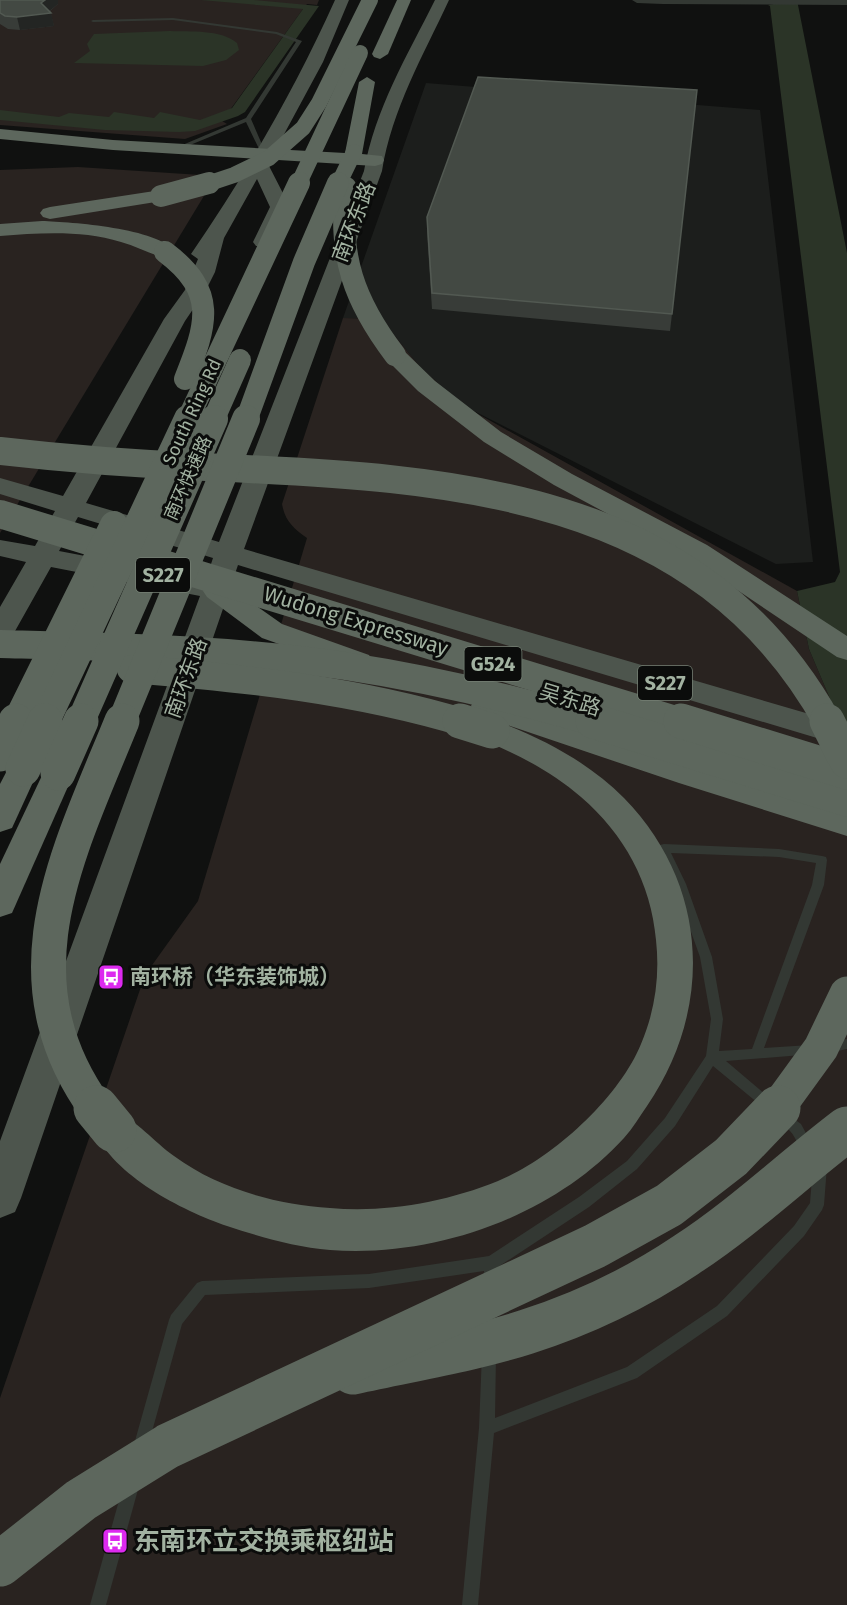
<svg xmlns="http://www.w3.org/2000/svg" width="847" height="1605" font-family="'Fira Sans','Noto Sans SC',sans-serif">
	<style>
		.built { fill: #1c1e1c }
		.green { fill: #292320 }
		.water { fill: #2b3427 }
		.lines { fill: none; stroke-linecap: round; stroke-linejoin: round }
		.lane { fill: #333833; fill-rule: evenodd }
		.street { fill: #333833; fill-rule: evenodd }
		.primary { fill: #4d554d; fill-rule: evenodd }
		.highway { fill: #5d675d; fill-rule: evenodd }
		.highway-bridge-far4 { stroke: #5d675d; stroke-width: 16 }
		.highway-bridge-far3 { stroke: #5d675d; stroke-width: 22 }
		.highway-bridge-far2 { stroke: #5d675d; stroke-width: 28 }
		.highway-bridge-far1 { stroke: #5d675d; stroke-width: 35 }
		.highway-bridge { stroke: #5d675d; stroke-width: 45 }
		.wall { fill: #383c38 }
		.shaded-wall { fill: #232523 }
		.building { fill: #434943; stroke: #525952; stroke-width: 1.5 }
		.labels { text-anchor: middle; stroke-width: 6; stroke-linejoin: round; paint-order: stroke }
		.far-street-label { font-size: 18px; fill: #a2b2a1; stroke: #0b0c0b }
		.shield { fill: #0b0c0b; stroke: #758074; stroke-width: 1.5 }
		.shield-label { font-size: 20px; font-weight: bold; fill: #a2b2a1 }
		.street-label { font-size: 21px; fill: #a2b2a1; stroke: #0b0c0b }
		.poi-label { font-size: 21px; font-weight: bold; fill: #a2b2a1; stroke: #0b0c0b; text-anchor: start }
		.near-poi-label { font-size: 26px; font-weight: bold; fill: #a2b2a1; stroke: #0b0c0b; text-anchor: start }
	</style>
	<rect width="100%" height="100%" fill="#101110"/>
	<!-- built -->
	<polygon class="built" points="426,83 760,110 813,562 776,564 462,405 420,367 381,319 343,318"/>
	<!-- green -->
	<g class="green">
		<polygon points="0,0 319,0 317,5 307,4 303,9 222,121 227,124 185,139 0,125"/>
		<polygon points="78,167 216,176 0,533 0,170"/>
		<path d="M343 318 381 319 420 367 462 405 797 591 809 649 831 701 847 823V1605H0V1398L145 975 198 901 307 538C293 528 285 521 282 504Z"/>
	</g>
	<!-- water -->
	<g class="water">
		<polygon points="201,0 254,0 319,6 245,112 238,116 195,131 179,132 105,130 0,120 0,110 59,117 69,113 109,117 114,112 154,118 160,112 200,120 232,108 303,9"/>
		<polygon points="797,0 847,253 847,823 831,701 809,649 797,591 835,582 840,572 770,6 768,5"/>
		<path d="M170 31C191 32 220 29 237 43L239 50 226 60 203 66 74 63 90 51 87 44 94 34Z"/>
	</g>
	<g class="lines">
		<!-- lane -->
		<g class="lane">
			<polygon points="173,18 277,32 302,41 251,119 267,156 262,155 246,122 178,150 173,149 246,118 296,42 276,34 173,20 93,22 91,21 93,20"/>
			<path d="M664 844 779 849 822 856 826 857 827 860 824 885 764 1048 810 1045 814 1046 816 1050 814 1054 726 1061 772 1100 774 1104 772 1108 768 1110 764 1108 713 1066 675 1126 637 1169 589 1207 498 1267 497 1285 495 1290 490 1292 485 1290 483 1285 484 1271 369 1288 205 1295 182 1324 146 1453 141 1456 136 1453 133 1448 169 1320 171 1315 197 1283 202 1281 369 1274 489 1256 579 1197 627 1161 665 1118 706 1056 711 1019 700 957 674 884 659 848 660 845ZM671 853 779 857 816 863 812 885 752 1049 719 1051 723 1019 712 957 686 884Z"/>
			<polygon points="847,1039 847,1049 828,1053 824,1052 822,1048 824,1044"/>
			<path d="M782 1110 801 1124 814 1148 813 1152 808 1154C798 1150 797 1138 790 1131 785 1125 779 1123 776 1116L777 1112Z"/>
			<polygon points="820,1160 825,1162 827,1166 824,1205 822,1210 804,1236 727,1316 637,1378 494,1433 478,1605 462,1605 479,1428 482,1354 484,1349 489,1347 494,1349 496,1354 495,1418 627,1367 717,1306 794,1226 810,1203 813,1166 815,1162"/>
			<polygon points="131,1478 136,1481 139,1486 106,1605 90,1605 123,1486 126,1481"/>
		</g>
		<!-- street -->
		<polygon class="street" points="632,0 847,0 847,5 663,4 637,3"/>
		<!-- primary -->
		<path class="primary" d="M335 0H349L323 62 268 164 290 207 273 242 270 246H256L253 242 270 207 257 179 224 238 215 272 206 290 185 321 86 503 219 542 364 171C375 109 407 56 435 0H449C423 56 392 109 382 171L244 549 847 725V747L238 565 21 1198 15 1212 0 1218V1141L200 596 51 567 10 640 0 643V607L26 562 0 556V540L35 546 55 511 0 494V478L63 496 164 319 185 290 198 259 191 254C246 174 295 89 335 0ZM78 517 213 558 206 579 59 551Z"/>
		<!-- highway -->
		<g class="highway">
			<polygon points="397,0 411,0 388,54 380,59 374,57 372,54"/>
			<polygon points="367,77 375,82 362,154 382,156 384,160 382,164 375,166 113,150 0,139 0,129 113,140 345,153 359,82"/>
			<polygon points="161,190 168,192 171,196 168,200 50,219 43,217 40,213 43,209 50,207"/>
			<path d="M42 221C71 222 159 228 175 252L172 256 165 258C150 254 136 246 121 242 82 230 40 233 0 236V224Z"/>
			<polygon points="395,348 403,350 435,381 501,432 572,474 707,545 847,636 847,660 837,657 688,557 554,485 484,442 418,391 387,360 384,355 387,350"/>
			<polygon points="217,582 227,585 282,624 369,655 373,662 369,669 358,672 262,638 207,597 203,591 207,585"/>
			<path d="M486 695 699 766 847 810V836L679 783 507 725C550 742 591 765 624 798 709 885 714 1008 647 1106 640 1116 633 1128 624 1138 553 1216 435 1258 330 1250 294 1247 261 1237 227 1226 181 1210 114 1176 94 1130L100 1117 114 1111C137 1120 154 1142 174 1156 219 1189 275 1204 330 1208 386 1213 446 1202 498 1181 552 1159 619 1098 641 1044 655 1011 660 976 656 940 651 883 624 834 581 797 551 771 517 754 481 739L476 731 481 723 492 720 498 721 475 714 471 706 475 698Z"/>
			<polygon points="23,757 34,761 39,769 12,828 0,832 0,784 12,761"/>
			<polygon points="58,761 69,765 74,773 12,913 0,917 0,864 47,765"/>
		</g>
		<!-- highway-bridge-far4 -->
		<g class="highway-bridge-far4">
			<polyline points="204,185 234,175 269,158 303,128 319,103 370,0"/>
			<polyline points="298,185 360,53"/>
			<polyline points="338,185 354,152"/>
		</g>
		<!-- highway-bridge-far3 -->
		<g class="highway-bridge-far3">
			<path d="M346 188C338 256 354 301 395 355"/>
			<polyline points="161,196 209,183"/>
			<path d="M165 252C218 292 207 324 185 379"/>
			<polyline points="187,421 299,183"/>
			<polyline points="213,421 240,360"/>
			<polyline points="246,421 304,262 338,183"/>
		</g>
		<!-- highway-bridge-far2 -->
		<g class="highway-bridge-far2">
			<path d="M0 451C69 459 137 464 206 467 444 478 697 487 828 723"/>
			<polyline points="0,514 685,723"/>
			<path d="M0 644C115 647 231 649 345 666 431 679 515 699 598 723"/>
			<path d="M131 669C243 678 356 690 465 723"/>
			<polyline points="16,723 114,525"/>
			<polyline points="45,723 188,419"/>
			<polyline points="80,723 214,419"/>
			<polyline points="121,723 246,419"/>
		</g>
		<!-- highway-bridge-far1 -->
		<g class="highway-bridge-far1">
			<polyline points="460,721 492,731"/>
			<polyline points="593,721 847,799"/>
			<polyline points="681,721 847,772"/>
			<polyline points="827,721 847,761"/>
			<polyline points="0,754 16,721"/>
			<polyline points="23,769 45,721"/>
			<polyline points="58,773 81,721"/>
			<path d="M97 1110C1 978 68 854 122 721"/>
			<polyline points="776,1110 821,1048 847,994"/>
		</g>
		<!-- highway-bridge -->
		<g class="highway-bridge">
			<polyline points="96,1108 114,1130"/>
			<path d="M353 1372C411 1359 470 1350 526 1332 582 1314 637 1288 686 1255 743 1218 793 1170 847 1129"/>
			<polyline points="0,1564 81,1500 168,1446 595,1246 669,1205 731,1157 778,1108"/>
		</g>
	</g>
	<!-- wall -->
	<g class="wall">
		<polygon points="0,0 58,0 58,4 50,11 54,26 20,30 8,29 0,24"/>
		<polygon points="427,217 672,314 670,331 432,309 427,232"/>
	</g>
	<!-- shaded-wall -->
	<polygon class="shaded-wall" points="45,0 58,0 58,4 47,13 51,13 54,26 20,30 17,17 41,3"/>
	<!-- building -->
	<g class="building">
		<polygon points="0,0 45,0 41,3 51,13 17,17 5,16 0,13"/>
		<polygon points="478,77 697,90 672,314 432,293 427,217"/>
	</g>
	<!-- icons -->
	<defs>
		<symbol id="bus-square" viewBox="-11 -11 22 22"><rect x="-9" y="-9" width="18" height="18" rx="4" fill="#dc2aef" stroke="#0b0c0b"/><path d="M-5-6H5V4H4V6H2V4H-2V6H-4V4H-5ZM-3.5-4V0h7V-4ZM-3.5 1.2v1.5H-2V1.2ZM2 1.2v1.5H3.5V1.2Z" fill="#fff"/></symbol>
	</defs>
	<g fill-rule="evenodd">
		<use href="#bus-square" x="96" y="962" width="30" height="30"/>
		<use href="#bus-square" x="100" y="1526" width="30" height="30"/>
	</g>
	<g class="labels">
		<!-- far-street labels -->
		<g class="far-street-label">
			<text transform="translate(192 412) rotate(-65)" y="6">South Ring Rd</text>
			<text transform="translate(188 478) rotate(-66)" y="6">南环快速路</text>
		</g>
		<!-- shield labels -->
		<g class="shield">
			<rect x="136" y="558" width="54" height="34" rx="4.5"/>
			<rect x="464.5" y="647" width="57" height="34" rx="4.5"/>
			<rect x="638" y="666" width="54" height="34" rx="4.5"/>
		</g>
		<g class="shield-label">
			<text x="163" y="582">S227</text>
			<text x="493" y="671">G524</text>
			<text x="665" y="690">S227</text>
		</g>
		<!-- street labels -->
		<g class="street-label">
			<text transform="translate(354 222) rotate(-69)" y="7">南环东路</text>
			<text transform="translate(356 621) rotate(17)" y="7">Wudong Expressway</text>
			<text transform="translate(186 678) rotate(-70)" y="7">南环东路</text>
			<text transform="translate(570 700) rotate(17)" y="7">吴东路</text>
		</g>
		<!-- poi labels -->
		<g class="poi-label">
			<text x="130" y="984">南环桥（华东装饰城）</text>
		</g>
		<!-- near-poi labels -->
		<g class="near-poi-label">
			<text x="134" y="1550">东南环立交换乘枢纽站</text>
		</g>
	</g>
</svg>
